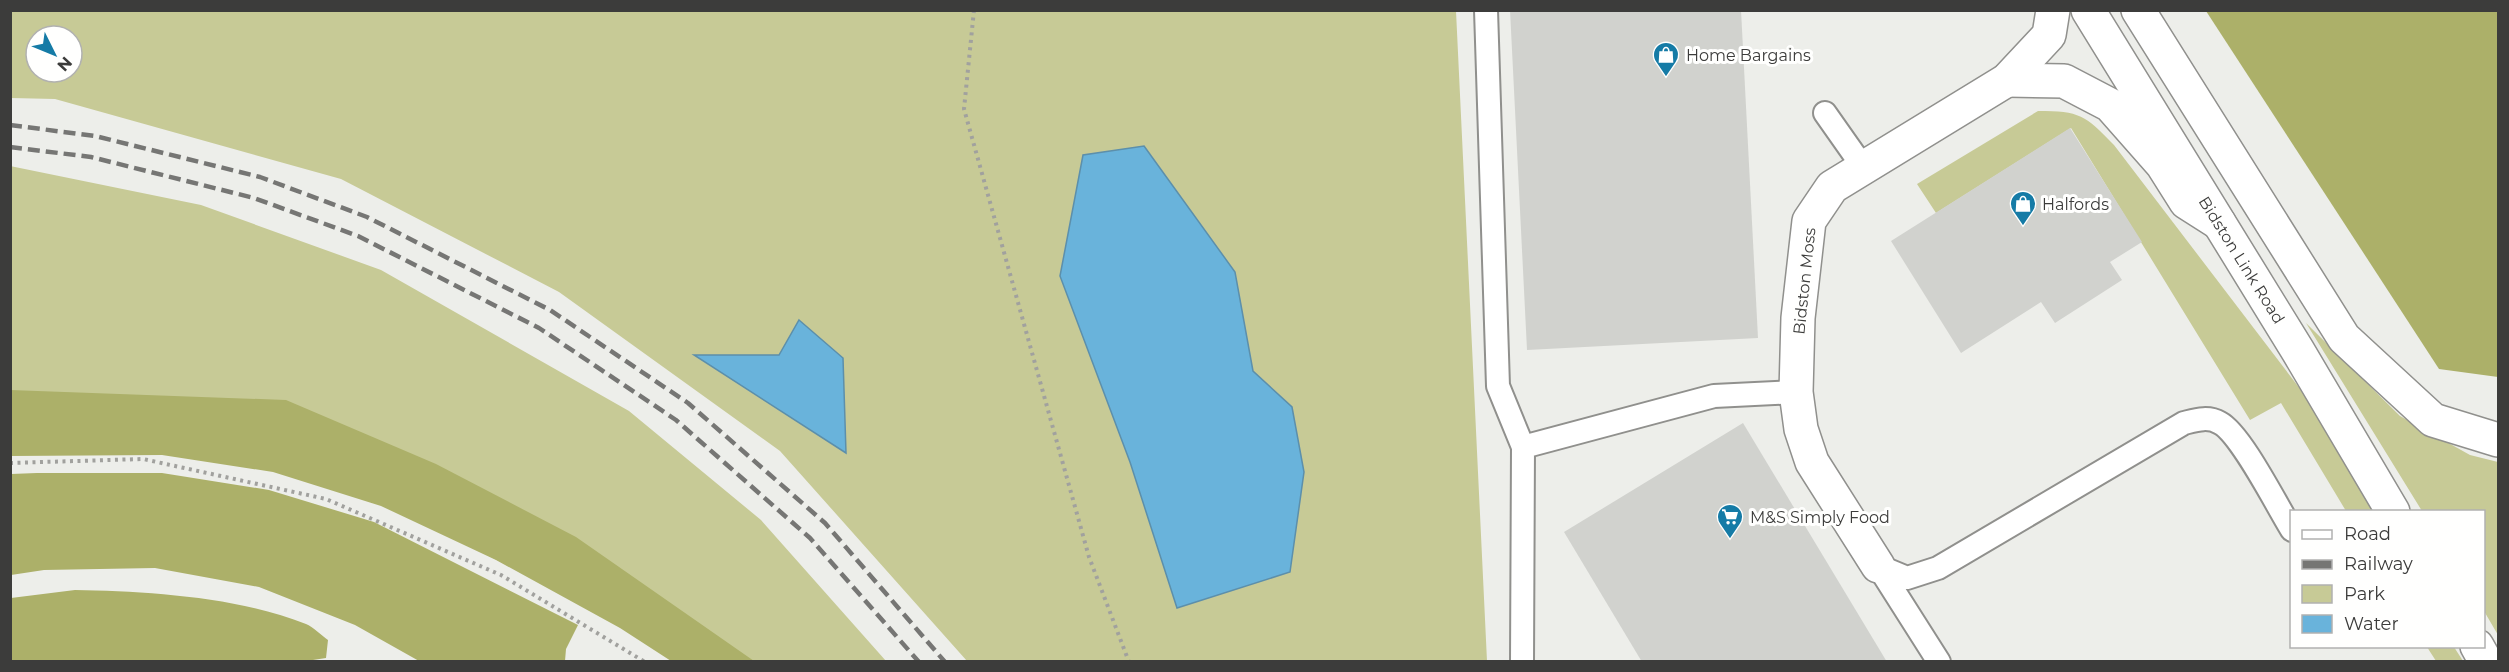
<svg xmlns="http://www.w3.org/2000/svg" width="2509" height="672" font-family="Montserrat,sans-serif">
	<style>
		.green { fill: #c7ca96; fill-rule: evenodd }
		.forest { fill: #acb069 }
		.water { fill: #69b3db; stroke: #5c8fab; stroke-width: 1.5 }
		.building { fill: #d1d2ce }
		.lines { fill: none; stroke-linecap: round; stroke-linejoin: round }
		.service-casing { stroke: #90908d; stroke-width: 26 }
		.minor-casing { stroke: #90908d; stroke-width: 36 }
		.primary-casing { stroke: #90908d; stroke-width: 36 }
		.path { stroke: #a1a19e; stroke-width: 4; stroke-dasharray: 3 4.5; stroke-linecap: butt }
		.service { stroke: #fff; stroke-width: 22 }
		.minor { stroke: #fff; stroke-width: 33 }
		.primary { stroke: #fff; stroke-width: 33 }
		.rail { stroke: #767674; stroke-width: 4.5; stroke-dasharray: 12 6; stroke-linecap: butt }
		.labels { text-anchor: middle; stroke-width: 6; stroke-linejoin: round; paint-order: stroke }
		.poi-label { font-size: 16px; fill: #3c3c3b; stroke: #fffffe; text-anchor: start }
		.street-label { font-size: 16px; fill: #3c3c3b; stroke: #fffffe }
	</style>
	<rect width="100%" height="100%" fill="#edeeea"/>
	<!-- green -->
	<g class="green">
		<path d="M11 11H1456L1487 661H967L780 451 559 292 341 179 55 99 11 98ZM36 36H72V72H36Z"/>
		<path d="M2038 111C2080 111 2085 115 2114 145L2304 394 2374 511H2346L2281 403 2250 420 2071 128 1936 213 1917 184Z"/>
		<polygon points="10,166 201,205 381,270 629,411 761,520 886,661 688,661 600,611 248,437 11,439"/>
		<polygon points="2306,323 2400,416 2470,455 2498,462 2498,635 2484,611 2484,512 2422,511"/>
		<polygon points="2427,647 2454,647 2463,661 2436,661"/>
	</g>
	<!-- forest -->
	<g class="forest">
		<polygon points="2206,11 2498,11 2498,377 2439,369"/>
		<polygon points="10,390 286,400 436,464 576,537 754,661 671,661 620,628 496,560 381,506 273,472 162,455 11,456"/>
		<polygon points="37,473 162,473 269,490 374,522 578,625 566,649 565,661 419,661 355,625 259,587 155,568 44,570 11,575 11,474"/>
		<path d="M75 590C145 591 240 597 306 624 313 627 321 635 328 640L326 658 300 662 11 661V598Z"/>
	</g>
	<!-- water -->
	<g class="water">
		<polygon points="1144,146 1235,272 1253,371 1292,407 1304,472 1290,572 1177,608 1130,462 1060,276 1083,155"/>
		<polygon points="799,320 843,358 846,453 694,355 779,355"/>
	</g>
	<!-- building -->
	<g class="building">
		<polygon points="1510,10 1741,10 1758,338 1527,350"/>
		<polygon points="2070,128 2142,242 2110,262 2122,280 2055,323 2041,302 1961,353 1891,241"/>
		<polygon points="1743,423 1887,662 1642,662 1564,532"/>
	</g>
	<g class="lines">
		<defs>
			<g id="service">
				<polyline points="1486,10 1498,386 1523,447"/>
				<polyline points="1825,113 1863,167"/>
				<polyline points="1522,662 1523,447 1714,396 1796,392"/>
				<path d="M1939 662 1878 566 1907 578 1938 568 2184 423C2196 420 2208 416 2220 423 2241 434 2277 506 2292 530"/>
			</g>
			<g id="minor">
				<polyline points="2007,80 2064,81 2110,105 2162,164 2186,202 2219,223"/>
				<polyline points="1878,566 1812,462 1801,429 1796,392 1798,318 1809,221 1832,187 2007,80 2049,35 2053,10"/>
			</g>
			<g id="primary">
				<polyline points="2088,10 2298,351 2393,512"/>
				<polyline points="2138,10 2344,338 2433,420 2498,440"/>
				<polyline points="2477,646 2486,662"/>
			</g>
		</defs>
		<!-- service casing -->
		<use href="#service" class="service-casing"/>
		<!-- minor casing -->
		<use href="#minor" class="minor-casing"/>
		<!-- primary casing -->
		<use href="#primary" class="primary-casing"/>
		<!-- path -->
		<g class="path">
			<polyline points="974,10 964,109 1089,557 1129,662"/>
			<polyline points="10,463 143,459 326,499 501,575 645,662"/>
		</g>
		<!-- service -->
		<use href="#service" class="service"/>
		<!-- minor -->
		<use href="#minor" class="minor"/>
		<!-- primary -->
		<use href="#primary" class="primary"/>
		<!-- rail -->
		<g class="rail">
			<polyline points="10,125 95,136 260,177 367,217 550,310 688,403 825,523 945,662"/>
			<polyline points="10,147 91,157 254,198 358,236 539,328 676,420 810,538 919,662"/>
		</g>
	</g>
	<!-- icons -->
	<defs>
		<symbol id="shop-pin" viewBox="-11 -11 22 30"><path d="M0 17L-7.5 6A9.5 9.5 0 1 1 7.5 6Z" fill="#157ba6" stroke="#fffffe"/><path d="M-5-2.5h2.3a2.7 3.5 0 0 1 5.4 0H5L5.5 6h-11ZM-1.5-2.5h3a1.5 2.3 0 0 0-3 0Z" fill="#fff"/></symbol>
		<symbol id="supermarket-pin" viewBox="-11 -11 22 30"><path d="M0 17L-7.5 6A9.5 9.5 0 1 1 7.5 6Z" fill="#157ba6" stroke="#fffffe"/><path d="M-6-5.5h2.5l.6 2H6L4.5 2H-2.5L-4.4-4H-6ZM-1.5 3.2a1.3 1.3 0 1 0 .1 0ZM3 3.2a1.3 1.3 0 1 0 .1 0Z" fill="#fff"/></symbol>
	</defs>
	<g fill-rule="evenodd">
		<use href="#shop-pin" x="1651" y="40" width="30" height="40"/>
		<use href="#shop-pin" x="2008" y="189" width="30" height="40"/>
		<use href="#supermarket-pin" x="1715" y="502" width="30" height="40"/>
	</g>
	<g class="labels">
		<!-- poi labels -->
		<g class="poi-label">
			<text x="1686" y="61">Home Bargains</text>
			<text x="2042" y="210">Halfords</text>
			<text x="1750" y="523">M&amp;S Simply Food</text>
		</g>
		<!-- street labels -->
		<g class="street-label">
			<text transform="translate(2242 260) rotate(58)" y="6">Bidston Link Road</text>
			<text transform="translate(1804 281) rotate(-84)" y="6">Bidston Moss</text>
		</g>
	</g>
	<!-- border -->
	<rect width="2509" height="672" fill="none" stroke="#3c3c3b" stroke-width="24"/>
	<!-- legend -->
	<rect x="2290" y="510" width="195" height="138" fill="#fffffe" stroke="#b1b1b0" stroke-width="1.5"/>
	<rect x="2302" y="530" width="30" height="9" fill="#ffffff" stroke="#b1b1b0" stroke-width="1.5"/>
	<text x="2344" y="540" font-size="18" fill="#3c3c3b">Road</text>
	<rect x="2302" y="560" width="30" height="9" fill="#767674" stroke="#b1b1b0" stroke-width="1.5"/>
	<text x="2344" y="570" font-size="18" fill="#3c3c3b">Railway</text>
	<rect x="2302" y="585" width="30" height="18" fill="#c7ca96" stroke="#b1b1b0" stroke-width="1.5"/>
	<text x="2344" y="600" font-size="18" fill="#3c3c3b">Park</text>
	<rect x="2302" y="615" width="30" height="18" fill="#69b3db" stroke="#b1b1b0" stroke-width="1.5"/>
	<text x="2344" y="630" font-size="18" fill="#3c3c3b">Water</text>
	<!-- north arrow -->
	<g transform="translate(54 54) rotate(133)"><circle r="28" fill="#fffffe" stroke="#b1b1b0" stroke-width="1.5"/>
	<path d="M0-4.5L10 22L0 15L-10 22Z" fill="#157ba6"/>
	<text y="-9" font-size="16" font-weight="bold" text-anchor="middle" fill="#3c3c3b">N</text>
	</g>
</svg>
